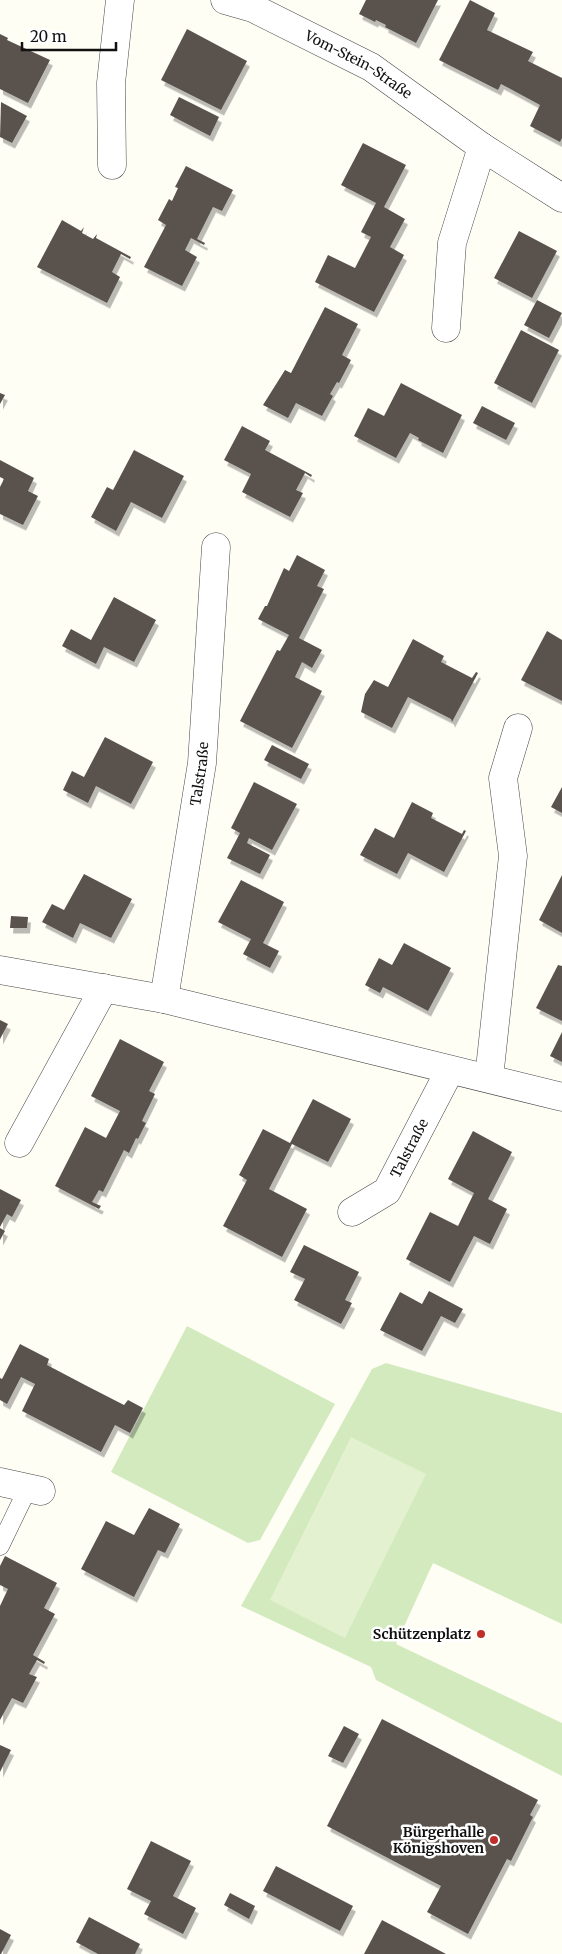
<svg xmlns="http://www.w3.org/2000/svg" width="562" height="1954" font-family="Merriweather,serif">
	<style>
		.green { fill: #d2eabe }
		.pitch { fill: #e3f1d0 }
		.building { fill: #5a534d; filter: url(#shadow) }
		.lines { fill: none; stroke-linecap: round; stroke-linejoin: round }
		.service-casing { stroke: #444; stroke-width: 19 }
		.minor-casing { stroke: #444; stroke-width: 29 }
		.service { stroke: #fff; stroke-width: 18 }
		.minor { stroke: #fff; stroke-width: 28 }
		.poi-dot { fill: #c12d29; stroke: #fff; stroke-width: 2 }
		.labels { text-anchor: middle; stroke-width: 5; stroke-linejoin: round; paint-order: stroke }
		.street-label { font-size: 14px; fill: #111; stroke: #fff }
		.poi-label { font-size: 14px; font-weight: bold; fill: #111; stroke: #fff; text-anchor: end }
	</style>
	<defs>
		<filter id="shadow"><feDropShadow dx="3" dy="5.5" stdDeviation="0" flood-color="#0004"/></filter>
	</defs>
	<rect width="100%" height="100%" fill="#fffef5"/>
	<!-- green -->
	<g class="green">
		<polygon points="187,1326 335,1404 260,1540 248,1543 111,1472"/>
		<polygon points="386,1363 562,1413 562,1624 433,1563 396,1644 562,1723 562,1776 376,1680 371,1667 241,1606 372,1369"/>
	</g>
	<!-- pitch -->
	<polygon class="pitch" points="351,1437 426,1474 345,1638 270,1600"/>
	<!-- building -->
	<g class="building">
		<polygon points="366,0 438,0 416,43 385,27 386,25 376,20 375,22 359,14"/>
		<polygon points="470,0 495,13 487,30 533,52 528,61 562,78 562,138 560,142 530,126 540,105 501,84 498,90 439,60"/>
		<polygon points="187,29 247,61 221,110 161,80"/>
		<polygon points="0,34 8,38 7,40 50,60 28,103 0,89"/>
		<polygon points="179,97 219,117 210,136 170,115"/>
		<polygon points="1,102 27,116 12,143 0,137"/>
		<polygon points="363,143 406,165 384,207 405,219 390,247 404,255 374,312 315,282 328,255 355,268 371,237 361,232 376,203 341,185"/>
		<polygon points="186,166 233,190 222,211 213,207 197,239 205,243 204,245 191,238 185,250 197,257 182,286 144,267 166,225 158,220 169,199 172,201 178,188 175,187"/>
		<polygon points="62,220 81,231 84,227 82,233 93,239 97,234 96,238 131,257 130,259 121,254 112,272 120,277 107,303 37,267"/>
		<polygon points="519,231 557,251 532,298 494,278"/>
		<polygon points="537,300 562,313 549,338 524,325"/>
		<polygon points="325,307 358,324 342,355 351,360 339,383 337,382 330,394 333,396 322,416 296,403 288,418 263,405 285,370 291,373"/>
		<polygon points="521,330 559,350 532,403 494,383"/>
		<polygon points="401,383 462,415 443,453 418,440 419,438 410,433 396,458 354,436 368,408 384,416"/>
		<polygon points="0,393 5,395 0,404"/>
		<polygon points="482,406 515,423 506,440 473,423"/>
		<polygon points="242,426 270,441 265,450 312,475 311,477 305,473 296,490 303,493 290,517 242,492 251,474 224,460"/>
		<polygon points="134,450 184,476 162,518 131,502 116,531 91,517 107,487 113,490"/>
		<polygon points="0,460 34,478 28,491 38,496 23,525 0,514 0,487 4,479 0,477"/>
		<polygon points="297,555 325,570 317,586 324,589 299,638 322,650 312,668 302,662 295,677 322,691 292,748 240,721 277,650 280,651 289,635 258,619 265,606 267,606 284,568 289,571"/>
		<polygon points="114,597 156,620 134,662 104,647 96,664 62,646 71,629 91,640"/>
		<polygon points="547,631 562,640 562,701 521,680"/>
		<polygon points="413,639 444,656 441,662 472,678 476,672 478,673 452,722 451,719 408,697 392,728 361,712 365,694 374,680 388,687"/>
		<polygon points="105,737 153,762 131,804 96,786 88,803 63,790 72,771 84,777"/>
		<polygon points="272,745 309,764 301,779 264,760"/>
		<polygon points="254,782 297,804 272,850 249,838 247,843 270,855 260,874 227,858 240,833 231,828"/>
		<polygon points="562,787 562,813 551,807"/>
		<polygon points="412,802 433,813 431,818 462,834 464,830 466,831 444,872 408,853 397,874 360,855 375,828 394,838"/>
		<polygon points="84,874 132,899 111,938 80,923 73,938 42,922 52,904 64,910"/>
		<polygon points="562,875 562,933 539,920"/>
		<polygon points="241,880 284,902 263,943 279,951 270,968 243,954 251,939 218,922"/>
		<polygon points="11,916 28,917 27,928 10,928"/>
		<polygon points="404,943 451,968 428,1011 383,987 380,993 365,985 379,958 392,965"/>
		<polygon points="558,965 562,966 562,1021 536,1008"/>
		<polygon points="0,1020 8,1024 0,1039"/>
		<polygon points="562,1032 562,1062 550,1056"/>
		<polygon points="120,1039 164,1062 149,1091 155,1094 142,1121 146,1123 138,1139 136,1138 129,1153 124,1150 103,1192 99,1190 92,1202 101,1206 99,1209 55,1186 85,1127 106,1138 120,1111 91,1096"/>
		<polygon points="313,1099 351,1119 328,1162 292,1144 269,1189 307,1209 282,1257 223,1226 247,1180 239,1175 263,1129 290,1143"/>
		<polygon points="473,1131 512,1152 488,1199 507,1209 490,1244 474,1236 450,1282 406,1259 430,1212 458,1226 474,1193 448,1179"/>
		<polygon points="0,1189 21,1200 12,1217 7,1214 0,1227"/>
		<polygon points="0,1228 5,1231 0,1240"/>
		<polygon points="304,1245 359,1272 345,1300 352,1303 341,1324 294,1300 305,1279 290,1272"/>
		<polygon points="429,1291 463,1309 455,1323 441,1316 422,1351 380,1330 400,1292 422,1304"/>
		<polygon points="20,1344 49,1359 47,1365 85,1385 124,1405 128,1400 143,1408 130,1433 115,1425 101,1452 22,1411 35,1384 21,1377 7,1404 0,1400 0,1378 2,1379"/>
		<polygon points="149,1508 180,1524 165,1553 158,1550 134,1597 81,1569 106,1521 134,1535"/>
		<polygon points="5,1556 57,1583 44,1608 55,1614 33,1655 45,1662 44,1664 37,1660 29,1674 37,1677 23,1703 12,1698 0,1720 0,1606 8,1589 0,1585 0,1566"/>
		<polygon points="382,1719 538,1800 530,1815 533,1817 511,1861 507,1859 468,1934 427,1912 441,1886 327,1826"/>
		<polygon points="344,1726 359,1734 343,1763 328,1756"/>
		<polygon points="0,1745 11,1750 0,1772"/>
		<polygon points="151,1841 191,1861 173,1896 196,1908 183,1934 144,1914 151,1901 127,1889"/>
		<polygon points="276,1866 353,1906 340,1931 263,1891"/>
		<polygon points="230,1893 255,1906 249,1919 224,1905"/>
		<polygon points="89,1917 140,1944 135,1954 98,1954 76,1942"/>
		<polygon points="382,1920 446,1954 364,1954"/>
		<polygon points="0,1929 11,1935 1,1954 0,1954"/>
	</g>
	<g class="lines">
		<defs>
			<polyline id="service" points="0,1546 28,1488"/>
			<g id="minor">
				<path id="s1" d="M225 0 253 8 371 67 482 147 562 198"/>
				<polyline points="112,165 111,83 120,0"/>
				<polyline points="446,328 452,243 482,147"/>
				<polyline points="0,970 164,999 562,1097"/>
				<path id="s2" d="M164 999 202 763 216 547"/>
				<polyline points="489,1078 513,856 503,778 518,728"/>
				<polyline points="19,1143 104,988"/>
				<path id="s3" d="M352 1212 387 1191 450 1070"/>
				<polyline points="0,1482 41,1491"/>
			</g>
		</defs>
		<!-- service casing -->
		<use href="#service" class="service-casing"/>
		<!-- minor casing -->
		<use href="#minor" class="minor-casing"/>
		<!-- service -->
		<use href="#service" class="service"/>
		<!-- minor -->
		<use href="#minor" class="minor"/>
	</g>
	<!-- markers -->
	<g class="poi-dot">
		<circle cx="481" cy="1634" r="5"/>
		<circle cx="494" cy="1840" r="5"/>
	</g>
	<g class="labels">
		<!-- street labels -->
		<g class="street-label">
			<text dy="5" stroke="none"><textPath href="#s1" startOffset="149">Vom-Stein-Straße</textPath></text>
			<text dy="5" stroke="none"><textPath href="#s2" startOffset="228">Talstraße</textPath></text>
			<text dy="5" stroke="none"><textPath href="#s3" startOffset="89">Talstraße</textPath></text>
		</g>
		<!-- poi labels -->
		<g class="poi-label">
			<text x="471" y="1639">Schützenplatz</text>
			<text x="484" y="1837">Bürgerhalle<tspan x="484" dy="16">Königshoven</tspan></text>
		</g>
	</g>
	<!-- scale -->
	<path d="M22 42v8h94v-8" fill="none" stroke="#111111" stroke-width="2.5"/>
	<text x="30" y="42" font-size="15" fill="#111111" stroke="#ffffff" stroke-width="4" paint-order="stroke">20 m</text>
</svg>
